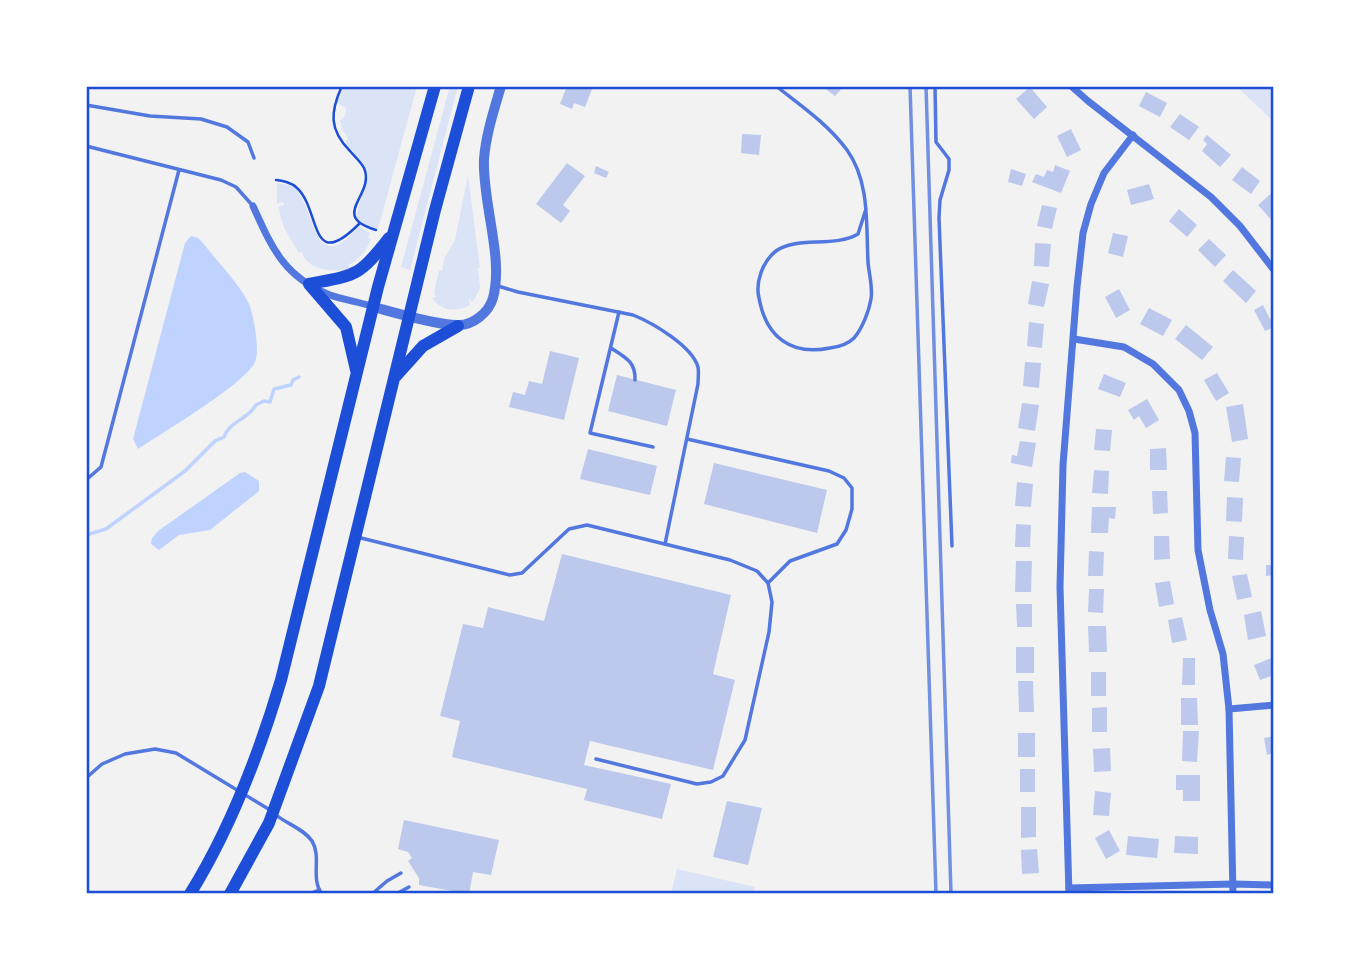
<svg xmlns="http://www.w3.org/2000/svg" width="1360" height="980" font-family="Bitter,serif">
	<style>
		.green { fill: #dbe4f7 }
		.water { fill: #bfd3fe }
		.lines { fill: none; stroke-linecap: round; stroke-linejoin: round }
		.stream { stroke: #bfd3fe; stroke-width: 3.5 }
		.building { fill: #bdc9ec }
		.path { stroke: #1d4ed8; stroke-width: 2.5 }
		.service { stroke: #5277de; stroke-width: 3.5 }
		.minor { stroke: #5277de; stroke-width: 7 }
		.tertiary { stroke: #5277de; stroke-width: 10 }
		.primary { stroke: #1d4ed8; stroke-width: 12 }
		.rail { stroke: #7290e2; stroke-width: 3.5 }
		.neatline { fill: none; stroke: #1d4ed8; stroke-width: 2.5 }
	</style>
	<rect width="100%" height="100%" fill="#f2f2f2"/>
	<!-- green -->
	<g class="green">
		<polygon points="344,86 417,86 378,229 363,224 356,217 367,175 364,164 345,143 348,138 343,131 340,121 345,116 346,108 337,103"/>
		<polygon points="450,86 458,86 410,270 401,267"/>
		<polygon points="1236,86 1274,86 1274,122"/>
		<path d="M468 175 480 268H478L480 288 474 300 472 302 469 298 470 305C456 312 442 312 432 298L436 297 434 292 439 270 442 271 444 259 455 240Z"/>
		<path d="M277 183C282 184 289 184 293 187 316 203 311 283 359 226L370 233 368 238 371 239C366 252 360 258 349 265L350 269C333 272 307 271 302 252L299 253 284 228 278 207 284 205 283 202 277 204Z"/>
		<polygon points="677,869 755,887 753,894 671,894"/>
	</g>
	<!-- water -->
	<g class="water">
		<path d="M191 236 198 238 203 243C216 260 241 286 249 304 254 316 260 351 255 362 245 384 162 433 138 449L133 439 185 243Z"/>
		<polygon points="245,472 259,481 259,491 210,530 179,535 159,550 151,544 152,538 158,531 240,473"/>
	</g>
	<g class="lines">
		<!-- stream -->
		<path class="stream" d="M86 535 106 529 185 471 215 441 224 437C229 422 248 419 256 405L264 401 270 402 274 389 291 385 293 380 299 377"/>
	</g>
	<!-- building -->
	<g class="building">
		<polygon points="567,86 582,86 592,89 585,107 574,103 572,109 560,104"/>
		<polygon points="822,86 844,86 835,96"/>
		<polygon points="1030,87 1047,107 1034,119 1016,99"/>
		<polygon points="1146,92 1167,103 1160,117 1139,106"/>
		<polygon points="1180,114 1199,127 1189,140 1170,127"/>
		<polygon points="1071,129 1081,150 1067,157 1057,136"/>
		<polygon points="742,134 761,135 759,155 741,153"/>
		<polygon points="1207,135 1231,155 1220,167 1202,151 1207,144 1203,140"/>
		<polygon points="567,163 585,176 563,205 570,211 561,223 536,204"/>
		<polygon points="1055,165 1070,171 1061,193 1032,182 1036,174 1044,177 1047,170 1053,172"/>
		<polygon points="596,166 609,172 606,178 594,173"/>
		<polygon points="1242,167 1260,181 1251,194 1232,180"/>
		<polygon points="1011,169 1026,174 1022,186 1008,182"/>
		<polygon points="1149,184 1154,199 1131,205 1127,190"/>
		<polygon points="1273,192 1274,194 1274,223 1258,205"/>
		<polygon points="1042,205 1057,208 1052,229 1037,226"/>
		<polygon points="1179,209 1197,225 1187,237 1169,221"/>
		<polygon points="1113,233 1128,236 1123,257 1108,253"/>
		<polygon points="1209,239 1226,255 1215,267 1198,250"/>
		<polygon points="1035,243 1051,244 1049,267 1034,266"/>
		<polygon points="1233,270 1256,291 1246,303 1223,281"/>
		<polygon points="1032,281 1049,284 1044,307 1028,304"/>
		<polygon points="1119,289 1130,310 1116,318 1105,297"/>
		<polygon points="1263,305 1274,327 1265,331 1254,310"/>
		<polygon points="1149,308 1172,320 1163,336 1140,324"/>
		<polygon points="1029,322 1044,324 1042,348 1027,346"/>
		<polygon points="1186,325 1213,347 1202,360 1175,339"/>
		<polygon points="550,351 579,358 564,420 509,407 513,392 525,395 529,381 542,384"/>
		<polygon points="1025,362 1041,363 1039,388 1023,386"/>
		<polygon points="1217,373 1229,393 1216,401 1204,380"/>
		<polygon points="1104,374 1126,383 1120,397 1098,389"/>
		<polygon points="617,375 676,390 667,426 608,411"/>
		<polygon points="1147,399 1159,420 1146,428 1139,416 1134,420 1128,410"/>
		<polygon points="1022,403 1039,405 1035,431 1018,428"/>
		<polygon points="1243,404 1248,439 1232,442 1226,407"/>
		<polygon points="1096,429 1112,430 1110,451 1094,450"/>
		<polygon points="1020,441 1036,443 1032,467 1011,463 1012,455 1017,456"/>
		<polygon points="1166,448 1167,470 1150,470 1150,449"/>
		<polygon points="588,449 657,466 650,495 580,479"/>
		<polygon points="1226,457 1241,458 1239,482 1224,481"/>
		<polygon points="714,463 827,490 817,533 704,504"/>
		<polygon points="1094,470 1109,471 1108,494 1092,493"/>
		<polygon points="1017,482 1033,484 1031,507 1015,506"/>
		<polygon points="1152,491 1167,491 1168,513 1153,514"/>
		<polygon points="1227,497 1243,498 1242,522 1226,521"/>
		<polygon points="1092,507 1116,507 1115,519 1109,518 1108,533 1091,533"/>
		<polygon points="1016,524 1031,525 1030,547 1015,547"/>
		<polygon points="1154,536 1169,536 1170,559 1154,560"/>
		<polygon points="1229,536 1244,537 1243,560 1228,559"/>
		<polygon points="1089,551 1104,552 1103,576 1088,576"/>
		<polygon points="562,554 731,595 713,674 735,680 713,770 590,741 584,765 671,784 662,819 584,800 587,789 452,757 460,721 440,716 463,624 483,628 488,607 544,621"/>
		<polygon points="1016,561 1032,561 1031,592 1015,592"/>
		<polygon points="1266,565 1274,565 1274,575 1266,576"/>
		<polygon points="1247,574 1252,597 1237,600 1232,576"/>
		<polygon points="1170,581 1174,604 1159,607 1155,583"/>
		<polygon points="1089,589 1104,589 1103,613 1088,612"/>
		<polygon points="1016,604 1032,604 1032,627 1017,627"/>
		<polygon points="1261,611 1266,636 1248,640 1244,615"/>
		<polygon points="1182,617 1187,640 1172,643 1168,620"/>
		<polygon points="1088,626 1106,626 1107,652 1089,652"/>
		<rect x="1016" y="647" width="18" height="26"/>
		<polygon points="1274,657 1274,675 1260,680 1254,665"/>
		<polygon points="1183,658 1195,658 1195,685 1182,685"/>
		<rect x="1091" y="672" width="15" height="24"/>
		<polygon points="1018,681 1033,681 1034,712 1019,712"/>
		<polygon points="1181,698 1197,698 1198,725 1181,725"/>
		<polygon points="1107,707 1107,732 1092,732 1092,708"/>
		<polygon points="1183,731 1199,731 1197,762 1182,761"/>
		<rect x="1018" y="733" width="17" height="24"/>
		<polygon points="1274,736 1274,753 1267,755 1264,738"/>
		<polygon points="1110,748 1111,771 1094,772 1093,749"/>
		<rect x="1020" y="769" width="15" height="23"/>
		<polygon points="1176,775 1200,775 1200,801 1183,801 1183,790 1176,790"/>
		<polygon points="1095,791 1111,793 1109,816 1093,815"/>
		<polygon points="727,801 762,808 748,865 713,857"/>
		<polygon points="1021,807 1036,807 1036,837 1021,838"/>
		<polygon points="404,820 499,840 491,875 473,872 469,894 419,885 419,878 408,861 412,858 408,852 398,849"/>
		<polygon points="1109,830 1120,851 1106,859 1095,838"/>
		<polygon points="1128,836 1159,839 1157,858 1126,855"/>
		<polygon points="1175,836 1198,837 1198,854 1174,853"/>
		<polygon points="1037,849 1039,873 1022,874 1021,850"/>
	</g>
	<g class="lines">
		<!-- path -->
		<g class="path">
			<path d="M342 86C330 112 329 130 350 151 354 156 361 162 364 168 376 195 328 216 376 230"/>
			<path d="M276 180C283 181 291 182 297 188 321 210 309 274 359 224"/>
		</g>
		<!-- service -->
		<g class="service">
			<path d="M776 86C800 105 828 124 847 150 870 182 866 224 868 262 869 274 873 288 871 299 869 311 862 329 854 338 848 344 838 347 830 348 791 356 766 337 759 298 755 282 763 261 776 251 795 236 835 248 858 234L866 209"/>
			<polyline points="935,86 936,142 949,159 949,170 940,200 939,218 952,546"/>
			<polyline points="86,105 150,116 201,119 227,127 248,142 254,158"/>
			<polyline points="86,146 221,180 236,187 253,206"/>
			<path d="M498 286 518 292 633 315C653 323 692 346 698 367 699 372 698 379 698 384L665 544"/>
			<polyline points="619,312 590,433 653,447"/>
			<path d="M611 348C625 357 636 362 635 380"/>
			<polyline points="687,439 829,471 844,478 852,488 852,509 846,530 837,544 790,561 768,583"/>
			<polyline points="86,480 101,467 179,170"/>
			<polyline points="357,537 510,575 522,573 569,529 587,525 730,560 757,571 768,583 772,602 769,632 745,740 723,776 711,782 697,784 596,759"/>
			<polyline points="86,778 102,764 125,754 155,749 176,753 270,810"/>
			<path d="M276 815C287 824 304 829 312 841 322 857 310 879 322 894"/>
			<polyline points="309,894 319,890"/>
			<polyline points="372,894 387,881 401,873"/>
			<polyline points="396,894 409,887"/>
		</g>
		<!-- minor -->
		<g class="minor">
			<polyline points="1071,86 1088,101 1211,197 1240,226 1274,270"/>
			<path d="M253 206C272 248 284 277 330 295 344 300 359 302 374 307"/>
			<polyline points="1074,339 1124,347 1153,364 1179,390 1189,411 1195,433 1198,550 1210,610 1223,654 1229,709 1233,894"/>
			<polyline points="1229,709 1274,705"/>
			<polyline points="1069,888 1233,884 1274,885"/>
			<polyline points="1069,894 1060,587 1063,465 1077,287 1083,233 1091,204 1104,173 1133,135"/>
		</g>
		<!-- tertiary -->
		<path class="tertiary" d="M374 307C396 313 436 325 457 325 473 326 489 312 493 298 504 258 482 202 484 159 486 134 494 110 501 86"/>
		<!-- primary -->
		<g class="primary">
			<path d="M356 370 346 327 309 284C356 275 359 277 389 238"/>
			<polyline points="396,376 423,346 458,326"/>
			<path d="M190 894C231 828 259 754 281 680L378 287 435 86"/>
			<polyline points="230,894 269,823 319,686 435,210 469,86"/>
		</g>
		<!-- rail -->
		<g class="rail">
			<polyline points="910,86 936,894"/>
			<polyline points="926,86 951,894"/>
		</g>
	</g>
	<!-- border -->
	<rect width="1360" height="980" fill="none" stroke="#ffffff" stroke-width="175"/>
	<rect x="88" y="88" width="1184" height="804" class="neatline"/>
</svg>
